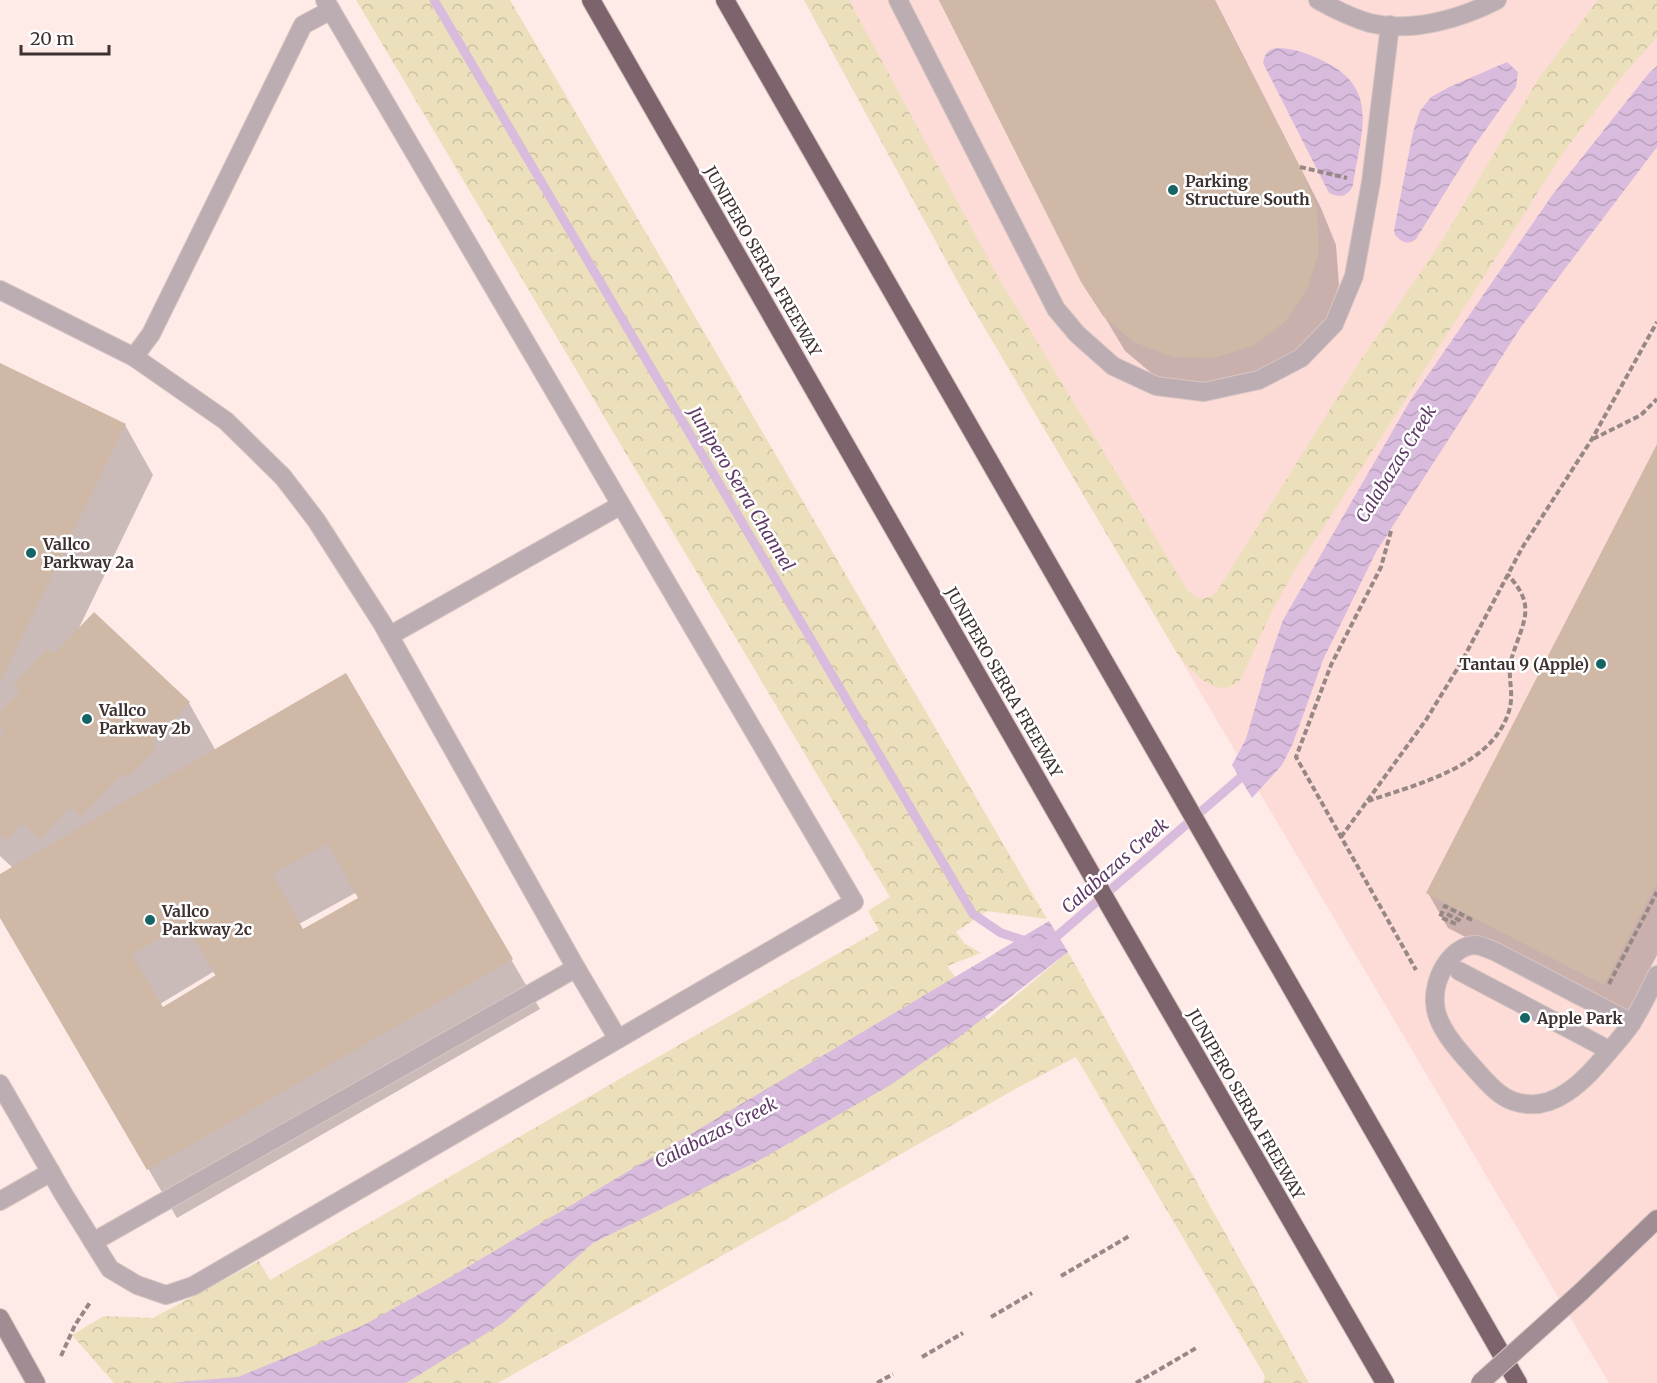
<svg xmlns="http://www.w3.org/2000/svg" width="1657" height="1383" font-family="Merriweather,serif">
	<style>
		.built { fill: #fddcd8 }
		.forest { fill: url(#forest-crowns) }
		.water { fill: url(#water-waves) }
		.shadow { fill: #0003; fill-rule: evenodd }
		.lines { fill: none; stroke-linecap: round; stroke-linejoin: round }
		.stream { stroke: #d8bbdd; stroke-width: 9 }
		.building { fill: #cfb8a6; fill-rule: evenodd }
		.lane-casing { stroke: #d8c5c2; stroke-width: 20 }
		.street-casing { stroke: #d8c5c2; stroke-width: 20 }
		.secondary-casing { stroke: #d8c5c2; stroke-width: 20 }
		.highway-casing { stroke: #d8c5c2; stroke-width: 20 }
		.path { stroke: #978885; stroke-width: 4; stroke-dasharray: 6 3; stroke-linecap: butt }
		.lane { stroke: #bbadb2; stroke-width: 18 }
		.street { stroke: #bbadb2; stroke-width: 18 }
		.secondary { stroke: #a08d94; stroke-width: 18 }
		.highway { stroke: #7d636c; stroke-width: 18 }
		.secondary-bridge-casing { stroke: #d8c5c2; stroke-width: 20; stroke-linecap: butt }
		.secondary-bridge { stroke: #a08d94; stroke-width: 18 }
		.poi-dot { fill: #166564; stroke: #fff; stroke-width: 2 }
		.labels { text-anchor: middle; stroke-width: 5; stroke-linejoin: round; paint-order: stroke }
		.poi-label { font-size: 16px; font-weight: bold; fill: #3e3230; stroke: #fff; text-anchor: start }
		.street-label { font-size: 16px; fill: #3e3230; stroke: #fff }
		.water-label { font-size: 18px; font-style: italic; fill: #603a67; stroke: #fff }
	</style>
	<defs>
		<pattern id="forest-crowns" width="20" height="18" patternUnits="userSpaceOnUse" patternTransform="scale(1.5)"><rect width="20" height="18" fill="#ebe0bb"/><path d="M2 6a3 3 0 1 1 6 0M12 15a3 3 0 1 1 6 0" fill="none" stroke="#cbc1a1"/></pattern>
		<pattern id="water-waves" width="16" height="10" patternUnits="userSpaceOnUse" patternTransform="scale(1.5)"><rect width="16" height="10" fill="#d8bbdd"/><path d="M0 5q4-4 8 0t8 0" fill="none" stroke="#baa1be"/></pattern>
	</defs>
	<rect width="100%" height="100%" fill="#feeae7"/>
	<!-- built -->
	<polygon class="built" points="804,0 1657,0 1657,1383 1609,1383 964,293"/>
	<!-- forest -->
	<g class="forest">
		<polygon points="356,0 510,0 1047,919 987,911 956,932 964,943 981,953 947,966 987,1020 1068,952 1309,1383 1263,1383 1265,1376 1076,1057 1017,1088 498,1383 114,1383 72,1335 104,1316 153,1318 259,1261 270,1280 879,930 868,911 890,897"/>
		<path d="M804 0H849L999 279 1188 591 1199 599 1212 596 1218 590 1358 364 1440 244 1539 78 1598 0H1657V37L1620 79 1563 153 1325 525 1294 571 1269 617 1241 679C1219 704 1190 670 1177 653L964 293Z"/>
	</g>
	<!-- water -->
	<g class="water">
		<path d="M1276 48C1293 48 1310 54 1325 62 1381 89 1360 135 1353 185 1348 197 1340 198 1329 193L1263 63C1265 54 1267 50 1276 48Z"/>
		<path d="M1507 62 1518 72 1516 87 1474 146 1416 239C1408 245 1402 243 1395 235L1394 230 1413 132 1420 111 1431 97 1449 87Z"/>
		<polygon points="1657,66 1657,147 1521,327 1376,552 1323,660 1293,743 1282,765 1252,798 1232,765 1246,739 1266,669 1283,620 1410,401 1553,194 1649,73"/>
		<polygon points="1049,921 1068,952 954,1041 892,1084 758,1161 593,1243 503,1323 406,1383 169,1383 238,1377 362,1326 454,1275"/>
	</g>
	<!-- shadow -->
	<g class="shadow">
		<polygon points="939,0 1215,0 1321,208 1336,245 1339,285 1327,324 1305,357 1194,391 1156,377 1125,351 1083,281"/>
		<path d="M0 364 125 425 153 475 77 632 189 703 216 751 345 675 540 1009 177 1218 0 915V876L13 868 0 856ZM357 892 360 898 303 930 299 924ZM213 972 216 976 163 1009 160 1004Z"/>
		<polygon points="1657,448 1657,955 1624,1019 1448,928 1428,893"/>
	</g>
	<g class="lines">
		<!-- stream -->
		<g class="stream">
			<polyline points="434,0 973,914 1001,933 1029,942"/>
			<polyline points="1049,943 1247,772"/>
		</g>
	</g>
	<!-- building -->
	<g class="building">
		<polygon points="939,0 1214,0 1302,171 1317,209 1319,250 1308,288 1285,322 1252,346 1213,358 1173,357 1134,342 1103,316 1081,282"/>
		<polygon points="0,363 126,424 0,682"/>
		<polygon points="1657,444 1657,883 1604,985 1426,893"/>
		<polygon points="94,612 190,702 151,744 156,749 128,777 123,773 81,817 70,807 40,839 22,823 6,840 0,834 0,737 5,732 0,727 0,712 20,691 13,685 48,648 54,654"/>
		<path d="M346 673 513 959 147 1170 0 918V874ZM328 843 358 898 303 929 272 874ZM184 923 216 975 163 1007 132 955Z"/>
	</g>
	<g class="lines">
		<defs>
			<g id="lane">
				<polyline points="898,0 1056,309 1077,334 1113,366 1156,386 1204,392 1259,380 1301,358 1334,324 1354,276 1371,182 1390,25"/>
				<polyline points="0,290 134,357 226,421 283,477 316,520 382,623 576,968 618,1039"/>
				<polyline points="134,357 151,334 303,25 331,10"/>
				<polyline points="389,636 621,505"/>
				<polyline points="1459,971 1609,1050"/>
				<path d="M1632 1023 1494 951C1488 949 1482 946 1476 945 1450 945 1433 980 1435 1003 1436 1027 1459 1051 1475 1069 1485 1080 1498 1096 1513 1101 1555 1116 1587 1077 1611 1049 1618 1041 1625 1033 1631 1024 1641 1009 1649 991 1657 975"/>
				<polyline points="0,1084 64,1195 110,1269 137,1285 166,1295 193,1286 854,902 325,0"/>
				<polyline points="0,1201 51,1172"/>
				<polyline points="93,1242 576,968"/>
			</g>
			<path id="street" d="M1318 0C1334 9 1352 18 1370 23 1411 33 1460 19 1497 0"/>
			<g id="secondary">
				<polyline points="1581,1292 1657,1219"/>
				<polyline points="0,1318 36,1383"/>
			</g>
			<g id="highway">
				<polyline points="591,0 1113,912 1385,1383"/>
				<polyline points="725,0 1518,1383"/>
			</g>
		</defs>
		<!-- lane casing -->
		<use href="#lane" class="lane-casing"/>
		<!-- street casing -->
		<use href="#street" class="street-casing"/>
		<!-- secondary casing -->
		<use href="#secondary" class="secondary-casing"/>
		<!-- highway casing -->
		<use href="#highway" class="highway-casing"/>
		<!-- path -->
		<g class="path">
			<polyline points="1300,167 1347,178"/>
			<polyline points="1593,439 1641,415 1657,399"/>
			<polyline points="1391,531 1381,567 1331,665 1296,757 1416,970"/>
			<path d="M1368 801C1417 784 1492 767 1509 711 1515 691 1506 677 1512 657 1524 619 1537 606 1507 574"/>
			<polyline points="1341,837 1426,720 1462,661 1522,548 1592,439 1657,322"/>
			<polyline points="1447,914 1461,921 1461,923"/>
			<polyline points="1456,924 1440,917 1445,906 1472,920"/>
			<polyline points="1609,984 1657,892"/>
			<polyline points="1061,1276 1131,1235"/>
			<polyline points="991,1317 1032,1293"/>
			<polyline points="61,1356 75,1325 91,1301"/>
			<polyline points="922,1357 963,1333"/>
			<polyline points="877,1383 893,1374"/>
			<polyline points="1136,1383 1198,1347"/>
		</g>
		<!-- lane -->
		<use href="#lane" class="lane"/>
		<!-- street -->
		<use href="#street" class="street"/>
		<!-- secondary -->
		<use href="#secondary" class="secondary"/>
		<!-- highway -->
		<use href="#highway" class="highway"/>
		<defs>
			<polyline id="secondary-bridge" points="1480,1383 1581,1292"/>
		</defs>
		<!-- secondary-bridge casing -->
		<use href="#secondary-bridge" class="secondary-bridge-casing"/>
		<!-- secondary-bridge -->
		<use href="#secondary-bridge" class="secondary-bridge"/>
	</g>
	<!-- markers -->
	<g class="poi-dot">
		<circle cx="1173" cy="190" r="6"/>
		<circle cx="31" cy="553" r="6"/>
		<circle cx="1601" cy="664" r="6"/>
		<circle cx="87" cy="719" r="6"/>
		<circle cx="150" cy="920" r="6"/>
		<circle cx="1525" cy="1018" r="6"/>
	</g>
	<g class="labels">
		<!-- poi labels -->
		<g class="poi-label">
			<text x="1185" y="187">Parking<tspan x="1185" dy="18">Structure South</tspan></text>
			<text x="43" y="550">Vallco<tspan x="43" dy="18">Parkway 2a</tspan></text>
			<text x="1589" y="670" text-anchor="end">Tantau 9 (Apple)</text>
			<text x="99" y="716">Vallco<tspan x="99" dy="18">Parkway 2b</tspan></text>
			<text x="162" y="917">Vallco<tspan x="162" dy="18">Parkway 2c</tspan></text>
			<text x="1537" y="1024">Apple Park</text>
		</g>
		<!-- street labels -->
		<g class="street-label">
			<text transform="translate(763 261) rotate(60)" y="6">JUNIPERO SERRA FREEWAY</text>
			<text transform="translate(1004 682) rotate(60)" y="6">JUNIPERO SERRA FREEWAY</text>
			<text transform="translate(1246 1104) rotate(60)" y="6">JUNIPERO SERRA FREEWAY</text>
		</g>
		<!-- water labels -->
		<g class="water-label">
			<text transform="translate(1396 464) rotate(-58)" y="6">Calabazas Creek</text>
			<text transform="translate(741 489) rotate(59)" y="6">Junipero Serra Channel</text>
			<text transform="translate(1115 866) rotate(-41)" y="6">Calabazas Creek</text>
			<text transform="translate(716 1133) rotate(-27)" y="6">Calabazas Creek</text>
		</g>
	</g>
	<!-- scale -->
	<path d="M21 45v9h88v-9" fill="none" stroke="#3e3230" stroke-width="3"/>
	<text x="30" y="45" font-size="18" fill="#3e3230" stroke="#ffffff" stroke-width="4.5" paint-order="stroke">20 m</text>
</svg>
